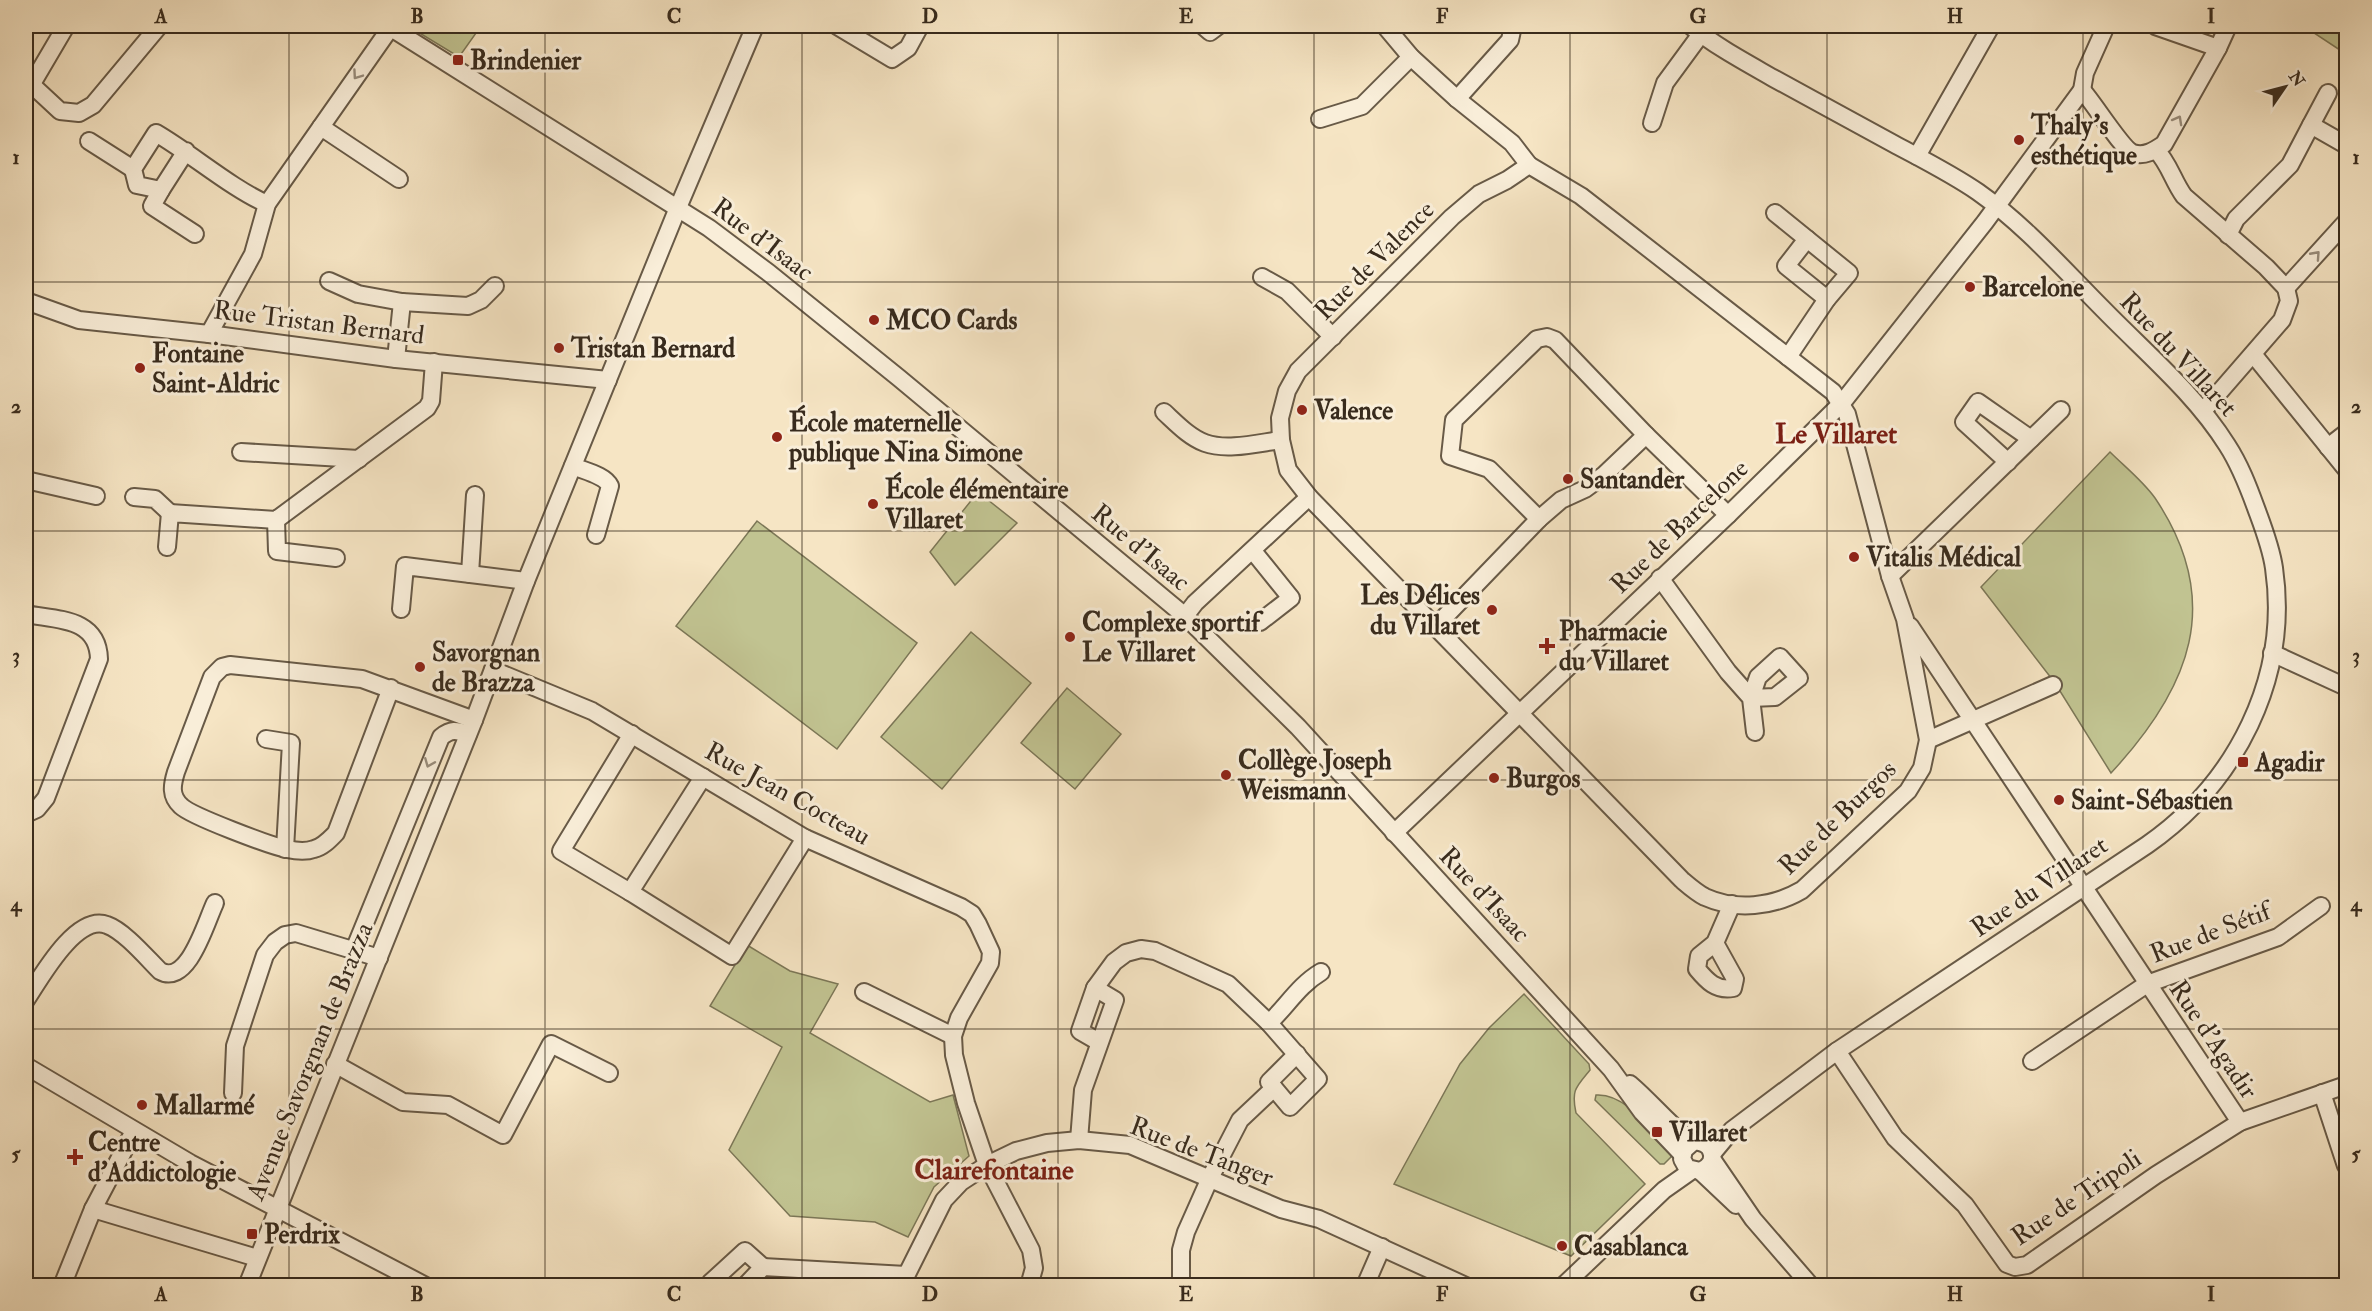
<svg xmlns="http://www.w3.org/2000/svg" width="2372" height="1311" font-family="'IM FELL Double Pica',serif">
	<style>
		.green { fill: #c1c391; stroke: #7c7757; stroke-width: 1.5 }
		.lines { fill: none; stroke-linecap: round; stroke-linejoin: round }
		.minor-casing { stroke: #685a47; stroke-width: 20 }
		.minor { stroke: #f9eed9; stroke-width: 16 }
		.oneway { stroke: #988c7b }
		.grid { fill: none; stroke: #382b1d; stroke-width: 1.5; stroke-opacity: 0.55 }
		.poi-dot { fill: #8f2418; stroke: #f9eed9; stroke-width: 2 }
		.labels { text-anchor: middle; stroke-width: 6; stroke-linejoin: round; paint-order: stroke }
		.poi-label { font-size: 26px; font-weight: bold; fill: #382b1d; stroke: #f9eed9; text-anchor: start }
		.street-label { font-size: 26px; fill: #382b1d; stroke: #f9eed9 }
		.quarter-label { font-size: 28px; font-weight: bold; fill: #7a1f14; stroke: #f9eed9 }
		.neatline { fill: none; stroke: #382b1d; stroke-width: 2 }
		.grid-label { font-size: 20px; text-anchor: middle; font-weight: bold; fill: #382b1d }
	</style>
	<rect width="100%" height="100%" fill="#f6e5c4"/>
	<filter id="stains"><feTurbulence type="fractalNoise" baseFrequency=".00333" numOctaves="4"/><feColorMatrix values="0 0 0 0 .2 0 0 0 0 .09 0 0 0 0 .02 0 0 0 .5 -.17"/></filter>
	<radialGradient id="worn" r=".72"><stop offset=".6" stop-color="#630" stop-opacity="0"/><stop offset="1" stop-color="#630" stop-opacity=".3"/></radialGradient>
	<!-- green -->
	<g class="green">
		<polygon points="408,26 481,26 459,57"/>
		<polygon points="2313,26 2346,27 2346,54 2311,31"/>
		<path d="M2110 452C2124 466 2143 481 2155 498 2225 602 2190 688 2111 773L2055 683 1981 587Z"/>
		<polygon points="978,492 1017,523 955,585 930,552"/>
		<polygon points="757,521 917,643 837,749 676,626"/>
		<polygon points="971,632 1031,683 942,789 881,737"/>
		<polygon points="1067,688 1121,734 1075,789 1021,743"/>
		<polygon points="747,945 790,971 838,984 810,1033 930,1102 953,1095 969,1156 934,1187 908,1237 875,1222 790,1216 729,1150 782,1047 710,1006"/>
		<path d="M1524 994 1589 1064 1590 1070C1576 1087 1571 1090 1576 1113L1645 1184 1571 1256 1394 1184 1460 1064 1489 1028Z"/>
		<path d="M1596 1095C1626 1093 1651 1130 1670 1149L1671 1157 1664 1164H1660L1595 1100Z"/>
	</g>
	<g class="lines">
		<defs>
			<g id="minor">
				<polyline points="388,26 709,228 769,273 899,378 1185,616 1298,727 1611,1069 1642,1112 1682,1154"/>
				<polyline points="837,26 892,59 908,48 920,26"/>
				<polyline points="1203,26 1210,32 1218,26"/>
				<polyline points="1385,26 1411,57 1457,99 1512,143 1529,165"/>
				<path d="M1691 26C1715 46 1745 62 1773 78 1813 100 1854 122 1894 144 1922 159 1952 174 1978 192 2025 225 2064 270 2104 310 2146 353 2195 394 2227 445 2240 465 2248 486 2256 508 2263 527 2271 547 2274 568 2290 678 2236 783 2147 845L1837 1051 1732 1130 1712 1154"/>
				<polyline points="2155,26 2218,48"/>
				<polyline points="32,85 60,111 79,113 93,105 159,26"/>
				<path d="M2082 90C2094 103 2122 149 2133 153 2145 157 2155 150 2164 144L2218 48 2228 26"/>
				<polyline points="26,94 66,26"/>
				<polyline points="1457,99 1510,40 1513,26"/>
				<polyline points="1320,119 1362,106 1411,57"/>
				<polyline points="1652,123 1665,83 1701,34"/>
				<polyline points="2311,125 2328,93"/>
				<polyline points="321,127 399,179"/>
				<polyline points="89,141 133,169"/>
				<path d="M2156 150C2169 163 2173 181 2184 196L2266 267 2286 288 2289 301 2282 320 2203 411"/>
				<path d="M186 151 161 190 137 185 133 169 156 133C192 154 231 188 267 204"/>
				<polyline points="1917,156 1991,26"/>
				<path d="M1529 165 1581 196 1833 392 1847 414 1890 576 1905 619 1928 740 1922 768 1908 791 1802 890C1773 907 1736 911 1705 897 1697 893 1689 886 1682 880L1309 497 1288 470 1281 440 1280 418 1287 391 1298 371 1452 217 1479 194 1507 180Z"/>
				<polyline points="161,190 152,206 195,234"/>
				<polyline points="1775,213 1849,273 1827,299 1788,357"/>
				<polyline points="2228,235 2236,219 2290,165 2311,125 2346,145"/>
				<polyline points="1807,239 1786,266 1827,299"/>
				<polyline points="1262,277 1287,291 1333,337"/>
				<polyline points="329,281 358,294 402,302 468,306 481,300 495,286"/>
				<polyline points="2286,288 2346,222"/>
				<polyline points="26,301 79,320 209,334 396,359 608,380"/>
				<polyline points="209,334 253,254 267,204 391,27"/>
				<polyline points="2253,354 2346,469"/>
				<polyline points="396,359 402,302"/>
				<path d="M1164 412C1176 423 1189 437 1205 443 1227 451 1258 443 1281 440"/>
				<polyline points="2328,447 2346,433"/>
				<polyline points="241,452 359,459"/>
				<polyline points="2008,462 1964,422 1978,402 2031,439"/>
				<path d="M573 466C584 471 605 475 610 486L596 535"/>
				<polyline points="26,480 96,496"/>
				<polyline points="134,497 155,499 170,513"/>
				<polyline points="1539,519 1489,469 1450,456 1454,420 1537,339 1547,337 1555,340 1646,435"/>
				<polyline points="276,520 277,551 336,558"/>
				<polyline points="167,547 170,513 276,520 427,408 431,401 434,362"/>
				<polyline points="1253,551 1291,598 1260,622"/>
				<polyline points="470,574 475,495"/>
				<polyline points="1890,576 2061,410"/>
				<polyline points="1660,578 1728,672 1751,698 1755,732"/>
				<polyline points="401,609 405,566 526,581"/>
				<path d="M26 614C56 620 98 617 99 659L46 798 37 809 26 814"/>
				<polyline points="1185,616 1195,603 1309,497"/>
				<polyline points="1910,626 2240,1122"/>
				<polyline points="1435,627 1539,519 1561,500 1585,489 1604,475 1646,435 1728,515"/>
				<polyline points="2272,653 2346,687"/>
				<polygon points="1780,657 1799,678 1775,697 1751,698 1758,677"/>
				<polyline points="493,670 592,711 805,838 961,907 972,914 978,924 991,952 990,963 959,1018 953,1036 954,1055 966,1103 987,1165 1031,1250 1034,1268 1029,1286"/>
				<path d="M391 688 336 833C330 839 323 847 314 849 306 852 296 851 287 849 271 846 191 816 181 806 170 796 172 785 176 772L212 677 222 667 230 665 362 679 474 720"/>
				<polyline points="266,739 291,743 285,849"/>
				<polyline points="1928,740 2053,685"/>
				<polyline points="703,777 630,892 732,956 805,838"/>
				<polyline points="1394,833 1728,515 1842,403 1985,222 2082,90 2085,73 2106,26"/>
				<polyline points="630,892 561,851 632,734"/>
				<path d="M1715 943 1735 979 1733 988C1716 991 1707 981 1697 969L1699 956 1715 943 1732 904"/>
				<path d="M354 950 441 737C451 729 456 730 468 734"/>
				<polyline points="1095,988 1080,1031 1099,1042"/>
				<polyline points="864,992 953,1036"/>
				<path d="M26 1000C40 979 76 913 107 925 124 931 146 957 160 971 188 987 206 922 215 903"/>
				<path d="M1269 1023C1287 1006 1299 985 1321 972"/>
				<polyline points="1837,1051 1895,1138 1965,1205 2007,1264 2015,1267 2027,1265 2156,1175 2240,1122 2346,1085"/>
				<polyline points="2032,1061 2147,984 2278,937 2321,906"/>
				<polyline points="335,1064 403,1102 448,1105 503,1135 551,1044 609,1073"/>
				<polyline points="26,1066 190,1163 426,1286"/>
				<path d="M1630 1084C1650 1101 1666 1121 1686 1137 1693 1144 1705 1139 1710 1149 1716 1159 1709 1168 1700 1171L1687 1168 1682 1159 1684 1150 1693 1142"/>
				<polyline points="1274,1088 1269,1082 1297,1054"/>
				<polyline points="233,1093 235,1046 265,955 275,942 285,935 296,933 379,958"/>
				<polyline points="2322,1093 2346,1166"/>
				<polyline points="1079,1140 1083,1090 1115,1000 1095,988 1114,962 1126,953 1141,949 1155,951 1228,984 1269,1023 1318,1079 1290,1107 1274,1088 1240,1120 1210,1178 1186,1232 1181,1250 1181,1286"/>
				<polyline points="1712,1159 1753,1219 1811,1286"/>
				<polyline points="1700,1171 1736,1205"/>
				<polyline points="93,1209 257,1258"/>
				<polyline points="62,1286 93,1209 134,1131"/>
				<polyline points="247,1286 474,720 526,581 677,210 755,26"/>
				<polyline points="713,1286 710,1283 745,1251 763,1267"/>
				<polyline points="745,1286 763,1267 906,1275"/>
				<polyline points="901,1286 944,1200 961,1182 987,1165 1016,1151 1047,1143 1079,1140 1130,1145 1281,1209 1319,1219 1466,1286"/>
				<polyline points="1365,1286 1382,1247"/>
				<polyline points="1563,1286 1664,1190 1691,1171"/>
			</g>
		</defs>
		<!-- minor casing -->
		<use href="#minor" class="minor-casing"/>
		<!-- minor -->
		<use href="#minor" class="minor"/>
	</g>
	<!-- one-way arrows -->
	<defs><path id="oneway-chevron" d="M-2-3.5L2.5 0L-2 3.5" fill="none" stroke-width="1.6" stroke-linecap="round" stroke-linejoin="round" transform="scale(1.5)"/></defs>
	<g class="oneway">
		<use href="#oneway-chevron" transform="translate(357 75) rotate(125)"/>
		<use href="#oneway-chevron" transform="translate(2178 120) rotate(-61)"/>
		<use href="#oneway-chevron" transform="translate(2316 255) rotate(-48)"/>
		<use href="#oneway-chevron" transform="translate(429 763) rotate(112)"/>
	</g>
	<!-- grid -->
	<path class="grid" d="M289 26V1286M545 26V1286M802 26V1286M1058 26V1286M1314 26V1286M1570 26V1286M1827 26V1286M2083 26V1286M26 282H2346M26 531H2346M26 780H2346M26 1029H2346"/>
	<!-- markers -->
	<g class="poi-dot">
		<rect x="452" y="54" width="12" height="12" rx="3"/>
		<circle cx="2019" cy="140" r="6"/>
		<circle cx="1970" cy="287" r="6"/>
		<circle cx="874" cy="320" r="6"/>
		<circle cx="559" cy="348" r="6"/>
		<circle cx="140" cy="368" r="6"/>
		<circle cx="1302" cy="410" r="6"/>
		<circle cx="777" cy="437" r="6"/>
		<circle cx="1568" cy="479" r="6"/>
		<circle cx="873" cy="504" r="6"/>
		<circle cx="1854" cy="557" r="6"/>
		<circle cx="1492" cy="610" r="6"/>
		<circle cx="1070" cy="637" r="6"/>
		<path d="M1544 637h6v6h6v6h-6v6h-6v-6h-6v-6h6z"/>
		<circle cx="420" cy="667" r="6"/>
		<rect x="2237" y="756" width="12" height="12" rx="3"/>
		<circle cx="1226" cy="775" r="6"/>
		<circle cx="1494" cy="778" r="6"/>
		<circle cx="2059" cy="800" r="6"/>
		<circle cx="142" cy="1105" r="6"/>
		<rect x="1651" y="1126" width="12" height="12" rx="3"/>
		<path d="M72 1148h6v6h6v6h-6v6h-6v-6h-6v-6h6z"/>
		<rect x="246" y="1228" width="12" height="12" rx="3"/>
		<circle cx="1562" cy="1246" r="6"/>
	</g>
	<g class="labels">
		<!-- poi labels -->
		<g class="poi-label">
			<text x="470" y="69">Brindenier</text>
			<text x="2031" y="134">Thaly's<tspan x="2031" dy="30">esthétique</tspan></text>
			<text x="1982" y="296">Barcelone</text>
			<text x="886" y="329">MCO Cards</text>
			<text x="571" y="357">Tristan Bernard</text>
			<text x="152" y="362">Fontaine<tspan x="152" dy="30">Saint-Aldric</tspan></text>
			<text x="1314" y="419">Valence</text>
			<text x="789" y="431">École maternelle<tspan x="789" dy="30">publique Nina Simone</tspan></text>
			<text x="1580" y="488">Santander</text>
			<text x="885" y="498">École élémentaire<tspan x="885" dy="30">Villaret</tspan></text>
			<text x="1866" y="566">Vitalis Médical</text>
			<text x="1480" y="604" text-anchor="end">Les Délices<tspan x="1480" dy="30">du Villaret</tspan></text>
			<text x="1082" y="631">Complexe sportif<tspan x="1082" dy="30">Le Villaret</tspan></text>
			<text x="1559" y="640">Pharmacie<tspan x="1559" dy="30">du Villaret</tspan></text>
			<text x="432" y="661">Savorgnan<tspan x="432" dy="30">de Brazza</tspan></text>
			<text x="1238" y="769">Collège Joseph<tspan x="1238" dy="30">Weismann</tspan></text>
			<text x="2255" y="771">Agadir</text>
			<text x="1506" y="787">Burgos</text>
			<text x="2071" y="809">Saint-Sébastien</text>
			<text x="154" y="1114">Mallarmé</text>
			<text x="1669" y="1141">Villaret</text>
			<text x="88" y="1151">Centre<tspan x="88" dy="30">d'Addictologie</tspan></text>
			<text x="264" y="1243">Perdrix</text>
			<text x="1574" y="1255">Casablanca</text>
		</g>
		<!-- street labels -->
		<g class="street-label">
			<text transform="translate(763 239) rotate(37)" y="9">Rue d'Isaac</text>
			<text transform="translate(1374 260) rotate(-45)" y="9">Rue de Valence</text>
			<text transform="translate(319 322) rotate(7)" y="9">Rue Tristan Bernard</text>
			<text transform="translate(2179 354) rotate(47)" y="9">Rue du Villaret</text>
			<text transform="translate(1679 526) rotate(-44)" y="9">Rue de Barcelone</text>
			<text transform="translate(1141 547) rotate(40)" y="9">Rue d'Isaac</text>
			<text transform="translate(788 793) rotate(29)" y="9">Rue Jean Cocteau</text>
			<text transform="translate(1837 817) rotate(-44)" y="9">Rue de Burgos</text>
			<text transform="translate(2039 886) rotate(-34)" y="9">Rue du Villaret</text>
			<text transform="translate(1485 894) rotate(47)" y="9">Rue d'Isaac</text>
			<text transform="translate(2210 932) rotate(-21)" y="9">Rue de Sétif</text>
			<text transform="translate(2214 1039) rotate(56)" y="9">Rue d'Agadir</text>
			<text transform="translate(309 1061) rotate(-68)" y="9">Avenue Savorgnan de Brazza</text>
			<text transform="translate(1202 1151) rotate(21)" y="9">Rue de Tanger</text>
			<text transform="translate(2076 1197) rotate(-34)" y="9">Rue de Tripoli</text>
		</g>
		<!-- quarter labels -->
		<g class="quarter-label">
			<text x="1836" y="443">Le Villaret</text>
			<text x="994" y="1179">Clairefontaine</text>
		</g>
	</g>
	<!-- margin -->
	<rect width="2372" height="1311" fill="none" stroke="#f6e5c4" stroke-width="66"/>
	<!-- north arrow -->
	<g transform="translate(2285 87) rotate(55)" stroke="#f9eed9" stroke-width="4.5" paint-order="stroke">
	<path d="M0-4.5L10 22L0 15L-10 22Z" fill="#382b1d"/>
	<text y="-9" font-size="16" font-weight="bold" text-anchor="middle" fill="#382b1d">N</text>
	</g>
	<rect x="33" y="33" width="2306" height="1245" class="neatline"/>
	<g class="grid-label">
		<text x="161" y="23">A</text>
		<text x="417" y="23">B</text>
		<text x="674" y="23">C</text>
		<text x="930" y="23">D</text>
		<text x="1186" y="23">E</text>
		<text x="1442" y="23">F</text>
		<text x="1698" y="23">G</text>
		<text x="1955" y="23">H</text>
		<text x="2211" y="23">I</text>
		<text x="16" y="164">1</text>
		<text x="2356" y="164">1</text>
		<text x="16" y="413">2</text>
		<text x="2356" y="413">2</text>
		<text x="16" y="662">3</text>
		<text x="2356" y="662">3</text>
		<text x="16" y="911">4</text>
		<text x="2356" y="911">4</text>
		<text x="16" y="1160">5</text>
		<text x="2356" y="1160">5</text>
		<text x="161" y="1301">A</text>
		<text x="417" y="1301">B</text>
		<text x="674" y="1301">C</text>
		<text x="930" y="1301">D</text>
		<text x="1186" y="1301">E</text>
		<text x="1442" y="1301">F</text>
		<text x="1698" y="1301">G</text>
		<text x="1955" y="1301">H</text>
		<text x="2211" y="1301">I</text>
	</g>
	<rect width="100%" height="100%" filter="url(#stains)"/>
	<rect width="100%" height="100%" fill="url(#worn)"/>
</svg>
